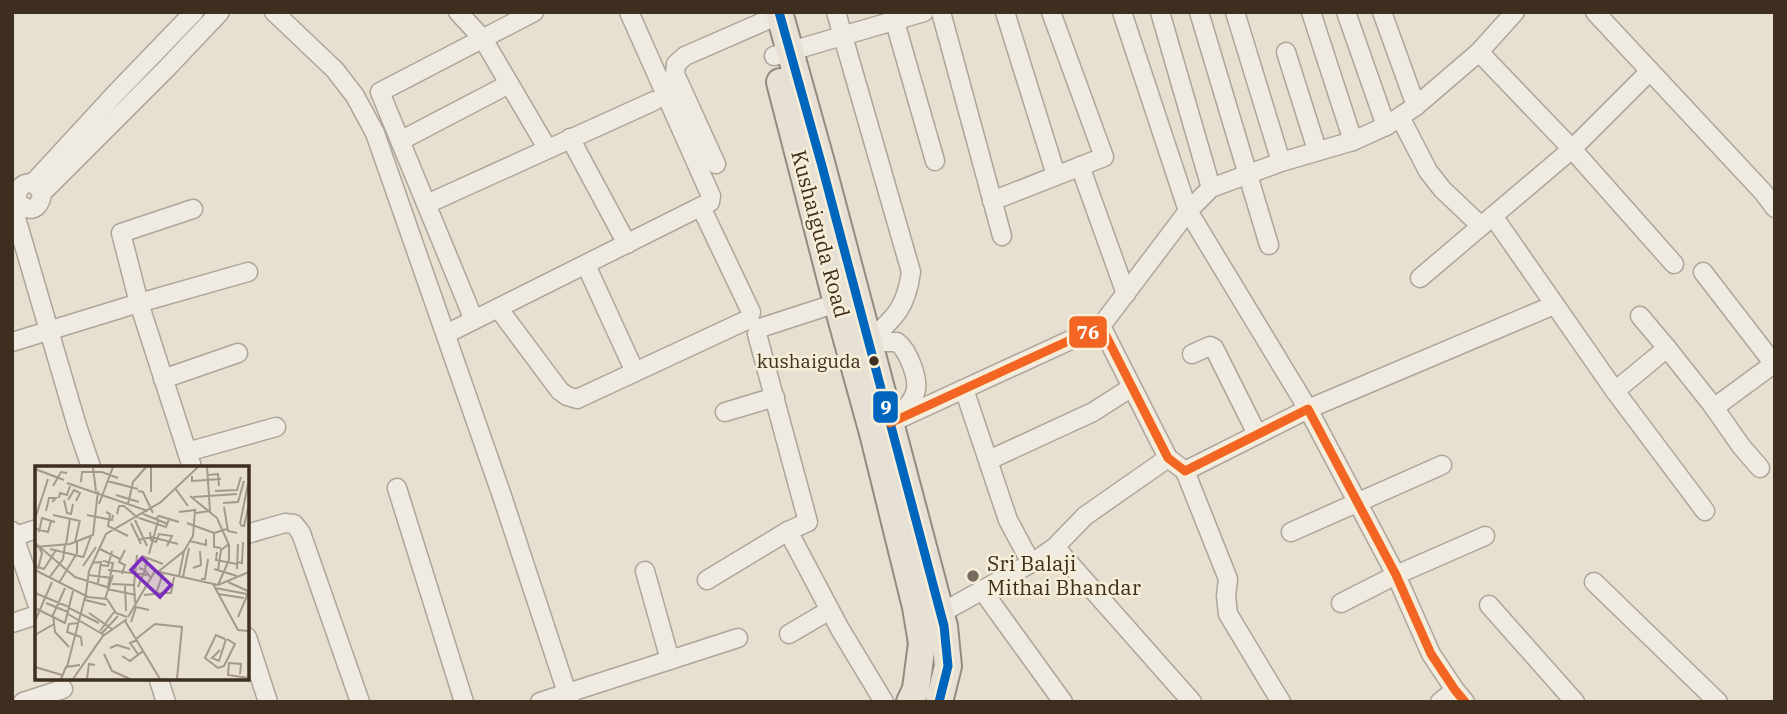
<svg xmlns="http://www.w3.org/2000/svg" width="1787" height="714" font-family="'IBM Plex Serif',serif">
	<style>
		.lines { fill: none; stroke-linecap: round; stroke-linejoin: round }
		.street-casing { stroke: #ada599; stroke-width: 21 }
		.primary-casing { stroke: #928b80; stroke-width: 30 }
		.street { stroke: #efebe3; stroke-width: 18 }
		.primary { stroke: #e6e1d4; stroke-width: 26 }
		.bus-1-casing { stroke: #f7eed8; stroke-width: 14 }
		.bus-2-casing { stroke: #f7eed8; stroke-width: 14 }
		.bus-1 { stroke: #0065bd; stroke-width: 9 }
		.bus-2 { stroke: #f26522; stroke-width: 9 }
		.bus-dot { fill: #3d2e20; stroke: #f7eed8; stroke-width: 2.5 }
		.poi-dot { fill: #786c5e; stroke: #f7eed8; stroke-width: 2.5 }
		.labels { text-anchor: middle; stroke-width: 5; stroke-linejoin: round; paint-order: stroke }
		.bus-label { font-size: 19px; fill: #3d2e20; stroke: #f7eed8; text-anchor: end }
		.street-label { font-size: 21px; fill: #3d2e20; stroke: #f7eed8 }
		.poi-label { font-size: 21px; fill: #3d2e20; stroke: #f7eed8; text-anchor: start }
		.inset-road { fill: none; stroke: #a3998a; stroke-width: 2 }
		.view { fill: #7b2cbf; fill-opacity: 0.15; stroke: #7b2cbf; stroke-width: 3.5 }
		.inset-edge { fill: none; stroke: #3d2e20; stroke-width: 3.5 }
		.line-badge { stroke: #f7eed8; stroke-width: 2.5 }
		.badge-label { font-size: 19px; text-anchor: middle; font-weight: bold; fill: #fff }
	</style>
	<rect width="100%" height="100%" fill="#e7e0d1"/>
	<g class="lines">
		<defs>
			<g id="street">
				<polyline points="274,12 335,70 355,96 375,133 502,496 570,702"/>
				<polyline points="458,12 483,39 547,148"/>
				<path d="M836 12 911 272C906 309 894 318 868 342"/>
				<polyline points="895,12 895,22 935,161"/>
				<polyline points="941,12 1002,236"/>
				<polyline points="1005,12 1056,175"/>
				<polyline points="1122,12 1188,211 1308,409 1554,305"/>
				<polyline points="1160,12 1211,188"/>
				<polyline points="1199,12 1269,245"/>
				<polyline points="1235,12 1281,162"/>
				<polyline points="1311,12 1353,141"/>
				<polyline points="1346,12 1386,126"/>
				<polyline points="1382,12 1416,106"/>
				<polyline points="1595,12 1763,192 1775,208"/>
				<polyline points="1286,52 1317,150"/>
				<polyline points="1479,52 1572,149 1674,264"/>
				<polyline points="774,56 924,12"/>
				<polyline points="1400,117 1428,171 1442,189 1481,226"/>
				<polyline points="570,138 627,244"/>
				<polyline points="400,141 509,84"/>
				<polyline points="716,164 675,74 676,64 685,56 765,21"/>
				<polyline points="1080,166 1126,294"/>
				<polyline points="33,183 115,94 194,12"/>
				<path d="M42 193C28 168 5 198 24 207 35 213 41 203 42 193L166 69 220 12"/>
				<polyline points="992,201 1104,157 1051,12"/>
				<polyline points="427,204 654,101"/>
				<polyline points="14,211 77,426 91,467"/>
				<polyline points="1493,216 1615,391 1667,348 1713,406 1719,404 1775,363"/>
				<polyline points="586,265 635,372"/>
				<polyline points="1703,272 1774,364"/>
				<polyline points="1420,278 1572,149 1650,71"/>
				<polyline points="837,303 760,328 758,331 757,334 808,522 788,531 840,629 884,702"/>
				<polyline points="498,308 560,391 567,396 577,399 749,319 751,312 701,207"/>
				<polyline points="1640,316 1667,348"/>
				<polyline points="474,320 380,92 534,12"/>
				<polyline points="1101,326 1188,211 1211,188 1281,162 1353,141 1386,126 1416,106 1479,52 1515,12"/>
				<polyline points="446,334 710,202 711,196 629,12"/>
				<polyline points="12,342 139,303 248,272"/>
				<path d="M868 342H897C908 350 920 380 915 393 912 403 905 409 898 416"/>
				<polyline points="1192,354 1210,346 1214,348 1257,434"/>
				<polyline points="163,379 238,353"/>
				<polyline points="964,389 1008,520 1031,563"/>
				<polyline points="1615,391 1705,511"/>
				<polyline points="1713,406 1741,446 1760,468"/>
				<polyline points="725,412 775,397"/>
				<polyline points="890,423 1101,326 1168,458 1185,471 1308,409 1396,575 1431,654 1455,690 1465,702"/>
				<polyline points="187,452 276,427"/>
				<polyline points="989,460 1093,412 1132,387"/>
				<polyline points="192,467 139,303 121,233 193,209"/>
				<polyline points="1185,471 1228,579 1226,596 1228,614 1281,702"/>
				<polyline points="397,488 464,702"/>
				<polyline points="12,531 37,603"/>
				<polyline points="1291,532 1442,465"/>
				<polyline points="247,534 285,523 294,524 301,533 360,702"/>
				<polyline points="12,537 37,529"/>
				<polyline points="1055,547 1192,702"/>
				<polyline points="645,571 670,660"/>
				<polyline points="707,580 788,531"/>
				<polyline points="1594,582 1718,702"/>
				<polyline points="982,590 1063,702"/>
				<polyline points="1341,603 1396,575 1485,536"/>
				<polyline points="1489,605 1575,702"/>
				<polyline points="941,613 1035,561 1055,547 1085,516 1168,458"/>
				<polyline points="12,623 37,615"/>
				<polyline points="789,634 830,610"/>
				<polyline points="247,637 268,702"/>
				<polyline points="158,677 166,702"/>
				<polyline points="23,702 63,689"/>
				<polyline points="540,702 738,638"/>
				<polyline points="1440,702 1455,690"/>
			</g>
			<g id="primary">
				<polyline points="779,12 822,166 944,626 948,666 939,702"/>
				<polyline points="780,82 837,303 873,433 916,607 922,643 916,689 910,702"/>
			</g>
		</defs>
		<!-- street casing -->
		<use href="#street" class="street-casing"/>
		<!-- primary casing -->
		<use href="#primary" class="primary-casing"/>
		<!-- street -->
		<use href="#street" class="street"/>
		<!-- primary -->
		<use href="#primary" class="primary"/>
		<defs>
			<polyline id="bus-1" points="779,12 822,166 944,626 948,666 939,702"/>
			<polyline id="bus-2" points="890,423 1101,326 1168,458 1185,471 1308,409 1396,575 1431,654 1455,690 1465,702"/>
		</defs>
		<!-- bus-1 casing -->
		<use href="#bus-1" class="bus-1-casing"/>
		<!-- bus-2 casing -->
		<use href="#bus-2" class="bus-2-casing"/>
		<!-- bus-1 -->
		<use href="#bus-1" class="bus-1"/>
		<!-- bus-2 -->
		<use href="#bus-2" class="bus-2"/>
	</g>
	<!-- markers -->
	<circle class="bus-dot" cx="874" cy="361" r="6"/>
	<circle class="poi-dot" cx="973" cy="576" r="7"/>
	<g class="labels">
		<!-- bus labels -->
		<g class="bus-label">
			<text x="861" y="368">kushaiguda</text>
		</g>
		<!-- street labels -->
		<g class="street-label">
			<text transform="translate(820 234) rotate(75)" y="7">Kushaiguda Road</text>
		</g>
		<!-- poi labels -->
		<g class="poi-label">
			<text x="987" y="571">Sri Balaji<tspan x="987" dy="24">Mithai Bhandar</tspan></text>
		</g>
	</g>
	<!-- overview -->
	<g transform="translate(35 466)">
		<rect width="214" height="214" fill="#e7e0d1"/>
		<path class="inset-road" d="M116 1V26M58 2 61 25M0 3 29 14M173 9 183 8 184 20M157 10V15L186 13M72 15 103 23M46 16 47 6H67L83 12M32 17 113 45M18 20 26 6 32 7M140 22 153 40M103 25 108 26 118 47M180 25 202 24 206 11M81 29 104 36M155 30 182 52 194 79V94L183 119M158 31 202 28M24 32 25 27 32 29 35 20M29 34 32 47 36 48 38 38M33 34 39 24 45 27 41 35M188 37 203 36 209 15M64 38 78 1M93 38 98 16 111 1M189 41 193 65 202 67M11 45 14 32H21L17 36M71 46 75 48 73 60 93 70M161 47 175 45 172 1M82 48 84 40H89L103 52M108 48 133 58M18 49 45 55M52 49 77 54 78 49M104 52 131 61 134 53M0 53 13 13M100 54 112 80M120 54 124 50 144 56M96 57 106 78M152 57 179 67 192 63M205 58 213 18M205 59 209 60 214 38M1 63 13 66 16 55M4 66 7 52 20 56M115 66 116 74 121 76 124 68 137 70 132 80M179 67V81L186 82M103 74 117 71 143 78M155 75 171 79V73M40 76 45 54M0 77 40 111 75 122M31 79 35 52M0 81 35 78 58 69 63 25M15 83 48 91M65 83 85 93M182 86 181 94 202 98M114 88 123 55M107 90 128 98M112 91 110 104 116 112M48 92 56 70M68 95 78 97 73 120M202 96 207 97 208 76M57 97 66 96 63 117M65 99 73 100 77 85M0 100 9 103 21 84M48 100 61 81M158 102 166 99 165 85M3 103 7 87 4 81M179 103 202 110M202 103 203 78M0 104 53 131 72 133 81 147 92 151M73 104 112 109M183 104 186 84 194 78M124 105 149 85 158 70 160 44 144 46M87 108 90 99 84 96 90 84M53 109 77 112M144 110 149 85M148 111 154 82M14 112 28 93 30 79M166 113H170L173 93M193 116 213 125M24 117 42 87V76M77 118 99 119 100 137M178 118 203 164 214 165M99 119 102 89M90 120 91 145M103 121 110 104 104 102M30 122 18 149 20 166 34 181M180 122 212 128M72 123 101 129M0 127 34 141M127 127H128L109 129 127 127M128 127H136L139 111M121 128 128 107M183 128 209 132M70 133 78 109M50 134 54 105 71 68 126 36 163 1M50 134 71 139M11 137 33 146M0 142 30 157 38 125M34 142 64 157M54 147 77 163M33 148 69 169M93 151 120 105 183 119 214 106M203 151 214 125M0 155 17 116M90 155 125 213M96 156 101 141 114 144M44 157 34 158 32 166 46 171 47 180M65 165 79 146M67 167 83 150M0 169 19 158M101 173 120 158 147 161 142 213M190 173 181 169 170 192 183 202 189 200 200 178 192 173M102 174 95 177 103 188M75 182 82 179 95 183M185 184 177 192 184 195 191 173M69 188 77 205 95 213M87 190 95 195 108 185M0 201 27 209M32 201 50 131M205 208 206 198 194 197 193 209 214 212M26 213 31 201 45 199M38 213 68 170 92 153M52 213 54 198 60 199"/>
		<path class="view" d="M107 92 136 119 125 131 96 104Z"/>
		<rect width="214" height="214" class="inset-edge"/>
	</g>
	<g class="line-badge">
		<rect x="1068" y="315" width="40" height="34" rx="7" fill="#f26522"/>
		<rect x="872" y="390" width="27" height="34" rx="7" fill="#0065bd"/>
	</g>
	<g class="badge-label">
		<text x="1088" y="339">76</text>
		<text x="886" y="414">9</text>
	</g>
	<!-- border -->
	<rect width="1787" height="714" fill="none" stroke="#3d2e20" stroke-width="28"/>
</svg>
